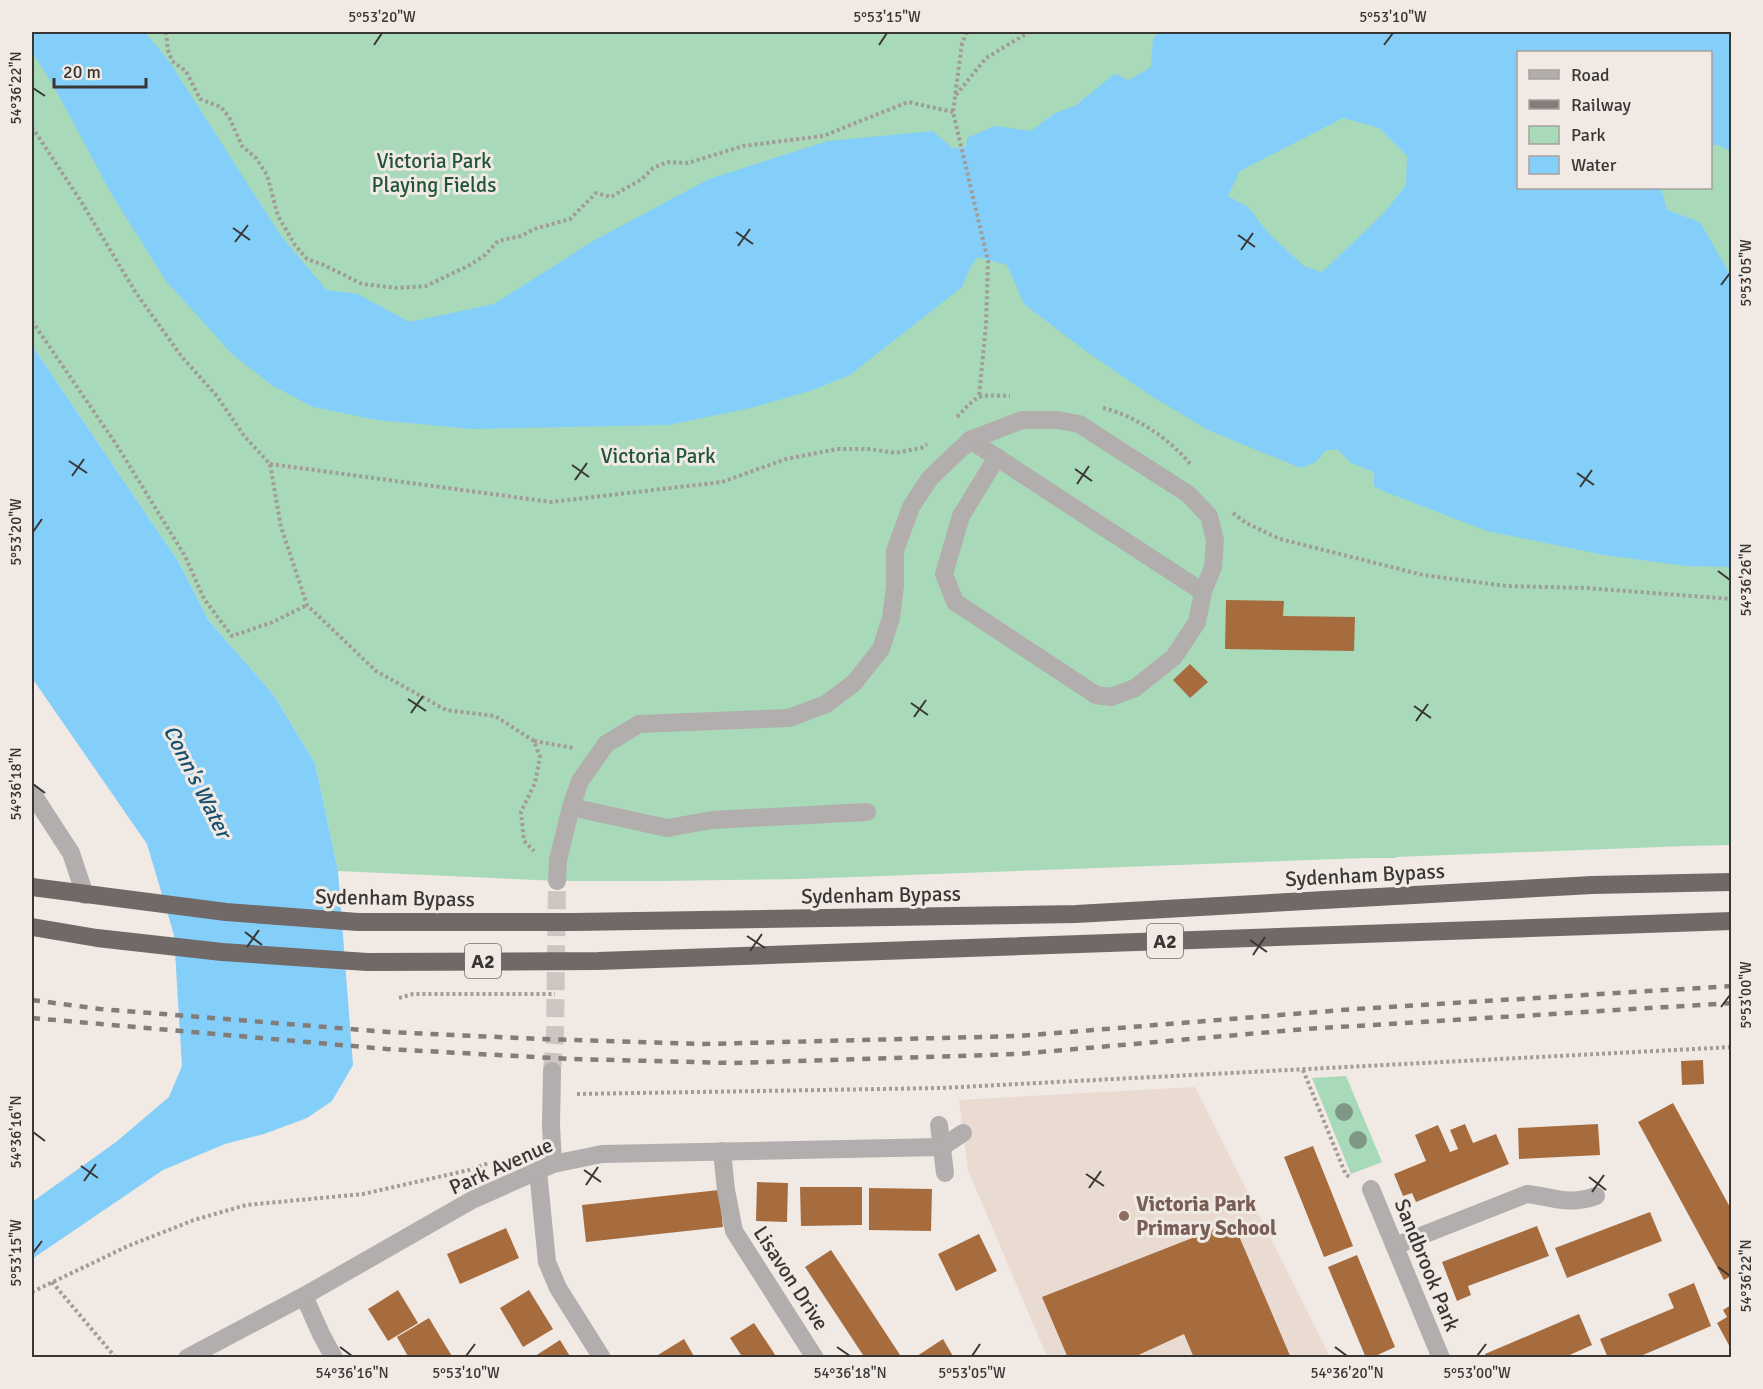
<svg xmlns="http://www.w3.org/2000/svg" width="1763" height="1389" font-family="Signika,sans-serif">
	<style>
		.built { fill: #e9dbd1 }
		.green { fill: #a8daba; fill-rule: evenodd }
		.water { fill: #84cefa; fill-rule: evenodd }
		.building { fill: #a66c3e }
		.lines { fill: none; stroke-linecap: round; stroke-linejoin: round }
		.minor-tunnel { stroke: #ccc5c1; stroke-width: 18; stroke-dasharray: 18 9; stroke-linecap: butt }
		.path { stroke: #a29c99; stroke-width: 4; stroke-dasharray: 3 3; stroke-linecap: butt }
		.minor { stroke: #b2aead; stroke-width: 18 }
		.highway { stroke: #716967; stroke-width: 18 }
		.rail { stroke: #827d7a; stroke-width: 4.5; stroke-dasharray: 8 8; stroke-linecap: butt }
		.tree { fill: #7e9885 }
		.ticks { fill: none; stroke: #393634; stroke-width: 2 }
		.education-dot { fill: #8d6e63; stroke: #f1e9e4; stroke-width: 2 }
		.labels { text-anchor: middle; stroke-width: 6; stroke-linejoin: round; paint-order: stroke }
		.shield { fill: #f1e9e4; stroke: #706c69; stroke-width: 1.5 }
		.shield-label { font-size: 20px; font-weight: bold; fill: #393634 }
		.park-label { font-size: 21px; fill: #205537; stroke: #f1e9e4 }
		.street-label { font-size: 21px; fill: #393634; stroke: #f1e9e4 }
		.education-label { font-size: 21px; font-weight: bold; fill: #785e54; stroke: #f1e9e4; text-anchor: start }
		.water-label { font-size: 22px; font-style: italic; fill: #17506e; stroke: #f1e9e4 }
		.neatline { fill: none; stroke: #393634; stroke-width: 2 }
		.ticks-label { font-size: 15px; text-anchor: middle; fill: #393634 }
	</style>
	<rect width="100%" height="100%" fill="#f1e9e4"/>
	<!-- built -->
	<polygon class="built" points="1195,1087 1330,1357 1047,1357 968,1170 959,1100"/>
	<!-- green -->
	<g class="green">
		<path d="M32 32H1731V845L1685 846 1396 857V858H1366L799 879 659 881H557L338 871 315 763 273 694 209 621 178 561 32 345ZM1518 52H1710V188H1518Z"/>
		<polygon points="1346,1076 1382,1162 1351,1174 1312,1078"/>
	</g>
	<!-- water -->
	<g class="water">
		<path d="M32 32H145L169 61 281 236 325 288 327 290 358 294 409 322 494 304 593 241 709 179 828 141 933 131 952 148H966L967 138 995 126 1031 131 1055 113 1075 106 1114 74 1129 80 1151 67 1153 38 1160 32H1731V152L1717 144 1711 147 1710 52H1518V188H1661L1667 210 1700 222 1731 276V567L1686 566 1604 555 1487 531 1383 491 1374 486V472L1351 463 1337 449 1325 451 1316 462 1301 468 1210 431 1153 397 1087 352 1024 304 1007 265 978 257 970 268 962 287 850 375 813 390 751 408 668 425 472 429 377 420 313 407 273 386 232 354 166 281 112 195 53 85 32 52ZM1343 118 1379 128 1407 156 1406 185 1384 213 1322 272 1304 266 1270 235 1248 207 1228 196 1240 171Z"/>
		<polygon points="32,345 178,561 209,621 273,694 315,763 338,871 353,1065 332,1101 307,1118 264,1134 225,1144 163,1170 32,1259 32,1202 116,1142 169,1097 182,1066 174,935 147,844 32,678"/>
	</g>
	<!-- building -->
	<g class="building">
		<polygon points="1226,600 1284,601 1283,616 1355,617 1354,651 1225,649"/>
		<polygon points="1190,664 1208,682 1190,698 1173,680"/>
		<polygon points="1703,1060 1704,1084 1682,1085 1681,1061"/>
		<polygon points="1673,1103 1731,1209 1731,1276 1724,1280 1638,1122"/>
		<polygon points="1465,1124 1473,1143 1496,1134 1509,1164 1416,1202 1412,1193 1403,1196 1394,1174 1426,1161 1415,1135 1438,1125 1450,1152 1458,1149 1450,1130"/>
		<polygon points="1598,1124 1600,1155 1519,1159 1518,1128"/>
		<polygon points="1313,1146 1353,1246 1324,1257 1284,1157"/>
		<polygon points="757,1182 788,1183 787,1222 756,1221"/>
		<polygon points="800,1187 862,1187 862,1225 801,1226"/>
		<polygon points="869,1188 932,1189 931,1231 869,1230"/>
		<polygon points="719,1190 723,1227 586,1242 582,1205"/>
		<polygon points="1650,1212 1662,1241 1567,1278 1555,1248"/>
		<polygon points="1233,1222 1291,1358 1194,1358 1184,1334 1132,1358 1068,1358 1042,1297"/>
		<polygon points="1537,1226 1549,1256 1468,1286 1471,1295 1457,1301 1442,1262"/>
		<polygon points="506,1228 519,1258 460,1284 447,1254"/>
		<polygon points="979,1234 997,1271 956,1291 938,1254"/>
		<polygon points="831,1250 860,1294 902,1358 865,1358 805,1267"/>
		<polygon points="1357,1255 1395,1347 1371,1358 1366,1358 1328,1267"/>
		<polygon points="1694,1283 1711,1326 1636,1358 1608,1358 1600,1339 1674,1308 1668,1294"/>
		<polygon points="398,1290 418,1323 388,1341 368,1309"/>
		<polygon points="529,1290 553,1329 523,1347 500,1308"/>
		<polygon points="1731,1305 1731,1349 1717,1323 1727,1317 1723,1310"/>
		<polygon points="1579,1314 1592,1345 1563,1358 1486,1358 1485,1354"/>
		<polygon points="429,1318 453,1358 409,1358 397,1337"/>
		<polygon points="754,1323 772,1350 777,1358 743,1358 730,1338"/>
		<polygon points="684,1339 695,1358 653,1358"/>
		<polygon points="943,1339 954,1358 914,1358"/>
		<polygon points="560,1340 571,1358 532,1358"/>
	</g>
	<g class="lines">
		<!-- minor-tunnel -->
		<polyline class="minor-tunnel" points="552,1071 555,1034 557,881"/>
		<!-- path -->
		<g class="path">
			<polyline points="166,32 168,50 172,61 186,71 200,99 221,107 229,117 242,146 256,158 267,175 278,216 295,245 307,259 324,265 362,284 398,288 426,286 470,265 485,255 498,241 521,236 534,229 570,219 596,193 611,197 642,179 653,168 667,162 688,163 743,146 823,136 908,102 953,112"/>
			<polyline points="967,32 962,43 953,112 988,261 986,325 979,396"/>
			<polyline points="956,95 986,58 1029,32"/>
			<polyline points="32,127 82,203 136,293 182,357 216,395 245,437 270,464 281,527 307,605 376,671 446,710 495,716 534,741 540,757 535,783 521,812 524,841 534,851"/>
			<polyline points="32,321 116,444 185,556 204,599 232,636 273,622 307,605"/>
			<path d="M1103 408C1136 416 1170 439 1191 465"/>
			<path d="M957 417C980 393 976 395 1010 396"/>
			<polyline points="270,464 551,502 722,482 786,459 837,449 871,449 895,453 921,448 927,444"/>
			<polyline points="1233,513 1246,523 1280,539 1423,575 1506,586 1586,588 1732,599"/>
			<polyline points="534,741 574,748"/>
			<polyline points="399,998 413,994 555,994"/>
			<polyline points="1303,1070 1346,1175 1350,1177"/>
			<polyline points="577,1094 941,1088 1732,1047"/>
			<polyline points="52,1282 116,1358"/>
			<polyline points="32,1292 128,1246 194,1220 246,1205 363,1194 469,1170 489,1163"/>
		</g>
		<!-- minor -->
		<g class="minor">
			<polyline points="970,440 1203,592"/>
			<polyline points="32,793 71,853 85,895"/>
			<polyline points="571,807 667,828 712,820 867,812"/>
			<polyline points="557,881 558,860 571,807 580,781 606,744 639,724 789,718 826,704 854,683 881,649 891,618 895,586 895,551 911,507 930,478 970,440 1022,420 1057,420 1079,424 1188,494 1209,516 1215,540 1213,567 1203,592 1197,622 1174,657 1135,688 1111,697 1096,695 955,602 944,574 961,516 997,457"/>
			<polyline points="552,1071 551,1125 553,1164"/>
			<polyline points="939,1125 945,1173"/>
			<polyline points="722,1151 726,1190 734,1231 815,1358"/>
			<polyline points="538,1171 547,1262 558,1288 602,1358"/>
			<polyline points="1371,1189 1441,1358"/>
			<path d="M1395 1246 1527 1194C1554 1197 1568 1206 1596 1196"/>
			<polyline points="304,1296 321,1334 334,1358"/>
			<polyline points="187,1358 304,1296 472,1200 553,1164 602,1154 942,1147 963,1133"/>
		</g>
		<!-- highway -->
		<g class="highway">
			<polyline points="32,887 226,912 358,922 574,922 1076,914 1592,885 1732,882"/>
			<polyline points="32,927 97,938 222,952 367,962 598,961 1732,921"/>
		</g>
		<!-- rail -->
		<g class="rail">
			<polyline points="32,1000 100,1009 388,1032 541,1039 705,1044 1019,1036 1355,1009 1732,986"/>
			<polyline points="32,1018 387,1049 572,1059 733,1063 1018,1054 1306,1029 1732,1003"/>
		</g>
	</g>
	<!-- trees -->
	<g class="tree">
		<circle cx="1344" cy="1112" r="9"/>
		<circle cx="1358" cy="1140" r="9"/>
	</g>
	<!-- ticks -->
	<path class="ticks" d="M374 45 382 33M879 45 887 33M1384 45 1393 33M33 88 45 96M233 228 250 240M736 232 753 244M1238 235 1255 247M235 242 248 225M738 246 750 229M1241 250 1253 233M1721 285 1730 273M69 461 87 473M572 465 589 477M1075 469 1092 481M1577 473 1594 485M72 476 84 459M575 480 587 463M1077 484 1089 466M1580 487 1592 470M33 532 42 519M1718 571 1730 580M408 699 426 711M911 703 928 715M1414 706 1431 718M411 713 423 696M914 717 926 700M1416 721 1428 704M33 784 45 793M245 932 262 945M747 936 765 948M1250 940 1267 952M247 947 259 930M750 951 762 934M1253 955 1265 937M1721 1007 1730 995M33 1132 45 1141M81 1166 98 1178M584 1170 601 1182M1086 1174 1104 1186M1589 1177 1606 1190M84 1181 96 1164M586 1185 598 1167M1089 1188 1101 1171M1592 1192 1604 1175M33 1253 42 1241M1718 1267 1730 1276M340 1347 352 1356M837 1347 850 1356M1335 1347 1347 1356M466 1356 475 1344M972 1356 980 1344M1477 1356 1486 1344"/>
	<!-- markers -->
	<circle class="education-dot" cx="1124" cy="1216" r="6"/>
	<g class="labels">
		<!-- shield labels -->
		<g class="shield">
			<rect x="1147" y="924" width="36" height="34" rx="4.5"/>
			<rect x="465" y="944" width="36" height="34" rx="4.5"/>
		</g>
		<g class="shield-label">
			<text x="1165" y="948">A2</text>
			<text x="483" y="968">A2</text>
		</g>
		<!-- park labels -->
		<g class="park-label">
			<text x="434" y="168">Victoria Park<tspan x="434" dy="24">Playing Fields</tspan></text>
			<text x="658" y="463">Victoria Park</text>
		</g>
		<!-- street labels -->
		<g class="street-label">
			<text transform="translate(1365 875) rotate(-3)" y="7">Sydenham Bypass</text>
			<text transform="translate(881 895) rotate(-1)" y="7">Sydenham Bypass</text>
			<text transform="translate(395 898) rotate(1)" y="7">Sydenham Bypass</text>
			<text transform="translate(501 1166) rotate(-24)" y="7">Park Avenue</text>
			<text transform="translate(1427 1265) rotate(68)" y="7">Sandbrook Park</text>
			<text transform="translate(791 1278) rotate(57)" y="7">Lisavon Drive</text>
		</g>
		<!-- education labels -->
		<g class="education-label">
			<text x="1136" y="1211">Victoria Park<tspan x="1136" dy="24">Primary School</tspan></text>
		</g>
		<!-- water labels -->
		<g class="water-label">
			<text transform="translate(198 781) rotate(63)" y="8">Conn's Water</text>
		</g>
	</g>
	<!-- border -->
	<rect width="1763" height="1389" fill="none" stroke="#f1e9e4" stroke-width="66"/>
	<!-- legend -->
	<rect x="1517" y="51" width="195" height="138" fill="#f1e9e4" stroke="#a7a19e" stroke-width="1.5"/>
	<rect x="1529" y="70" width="30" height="9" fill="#b2aead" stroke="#a7a19e" stroke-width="1.5"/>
	<text x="1571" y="81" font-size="18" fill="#393634">Road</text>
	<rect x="1529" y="100" width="30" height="9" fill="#827d7a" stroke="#a7a19e" stroke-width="1.5"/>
	<text x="1571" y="111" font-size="18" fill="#393634">Railway</text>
	<rect x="1529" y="126" width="30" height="18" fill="#a8daba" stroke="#a7a19e" stroke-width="1.5"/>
	<text x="1571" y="141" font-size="18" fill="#393634">Park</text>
	<rect x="1529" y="156" width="30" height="18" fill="#84cefa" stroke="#a7a19e" stroke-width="1.5"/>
	<text x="1571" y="171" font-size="18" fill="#393634">Water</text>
	<!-- scale -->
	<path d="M54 78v9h92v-9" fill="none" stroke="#393634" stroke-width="3"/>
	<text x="63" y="78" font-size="18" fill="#393634" stroke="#f1e9e4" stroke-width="4.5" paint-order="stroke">20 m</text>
	<rect x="33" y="33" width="1697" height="1323" class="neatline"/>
	<g class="ticks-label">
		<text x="382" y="22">5°53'20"W</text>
		<text x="887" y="22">5°53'15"W</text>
		<text x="1393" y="22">5°53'10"W</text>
		<text transform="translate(16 88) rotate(-90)" y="5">54°36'22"N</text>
		<text transform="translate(1746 273) rotate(-90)" y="5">5°53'05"W</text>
		<text transform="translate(16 532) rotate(-90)" y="5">5°53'20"W</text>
		<text transform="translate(1746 580) rotate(-90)" y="5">54°36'26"N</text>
		<text transform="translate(16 784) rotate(-90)" y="5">54°36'18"N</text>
		<text transform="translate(1746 995) rotate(-90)" y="5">5°53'00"W</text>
		<text transform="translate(16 1132) rotate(-90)" y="5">54°36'16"N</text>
		<text transform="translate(16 1253) rotate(-90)" y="5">5°53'15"W</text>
		<text transform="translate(1746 1276) rotate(-90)" y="5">54°36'22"N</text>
		<text x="352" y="1378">54°36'16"N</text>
		<text x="466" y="1378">5°53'10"W</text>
		<text x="850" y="1378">54°36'18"N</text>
		<text x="972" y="1378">5°53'05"W</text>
		<text x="1347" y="1378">54°36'20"N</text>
		<text x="1477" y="1378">5°53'00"W</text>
	</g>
</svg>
